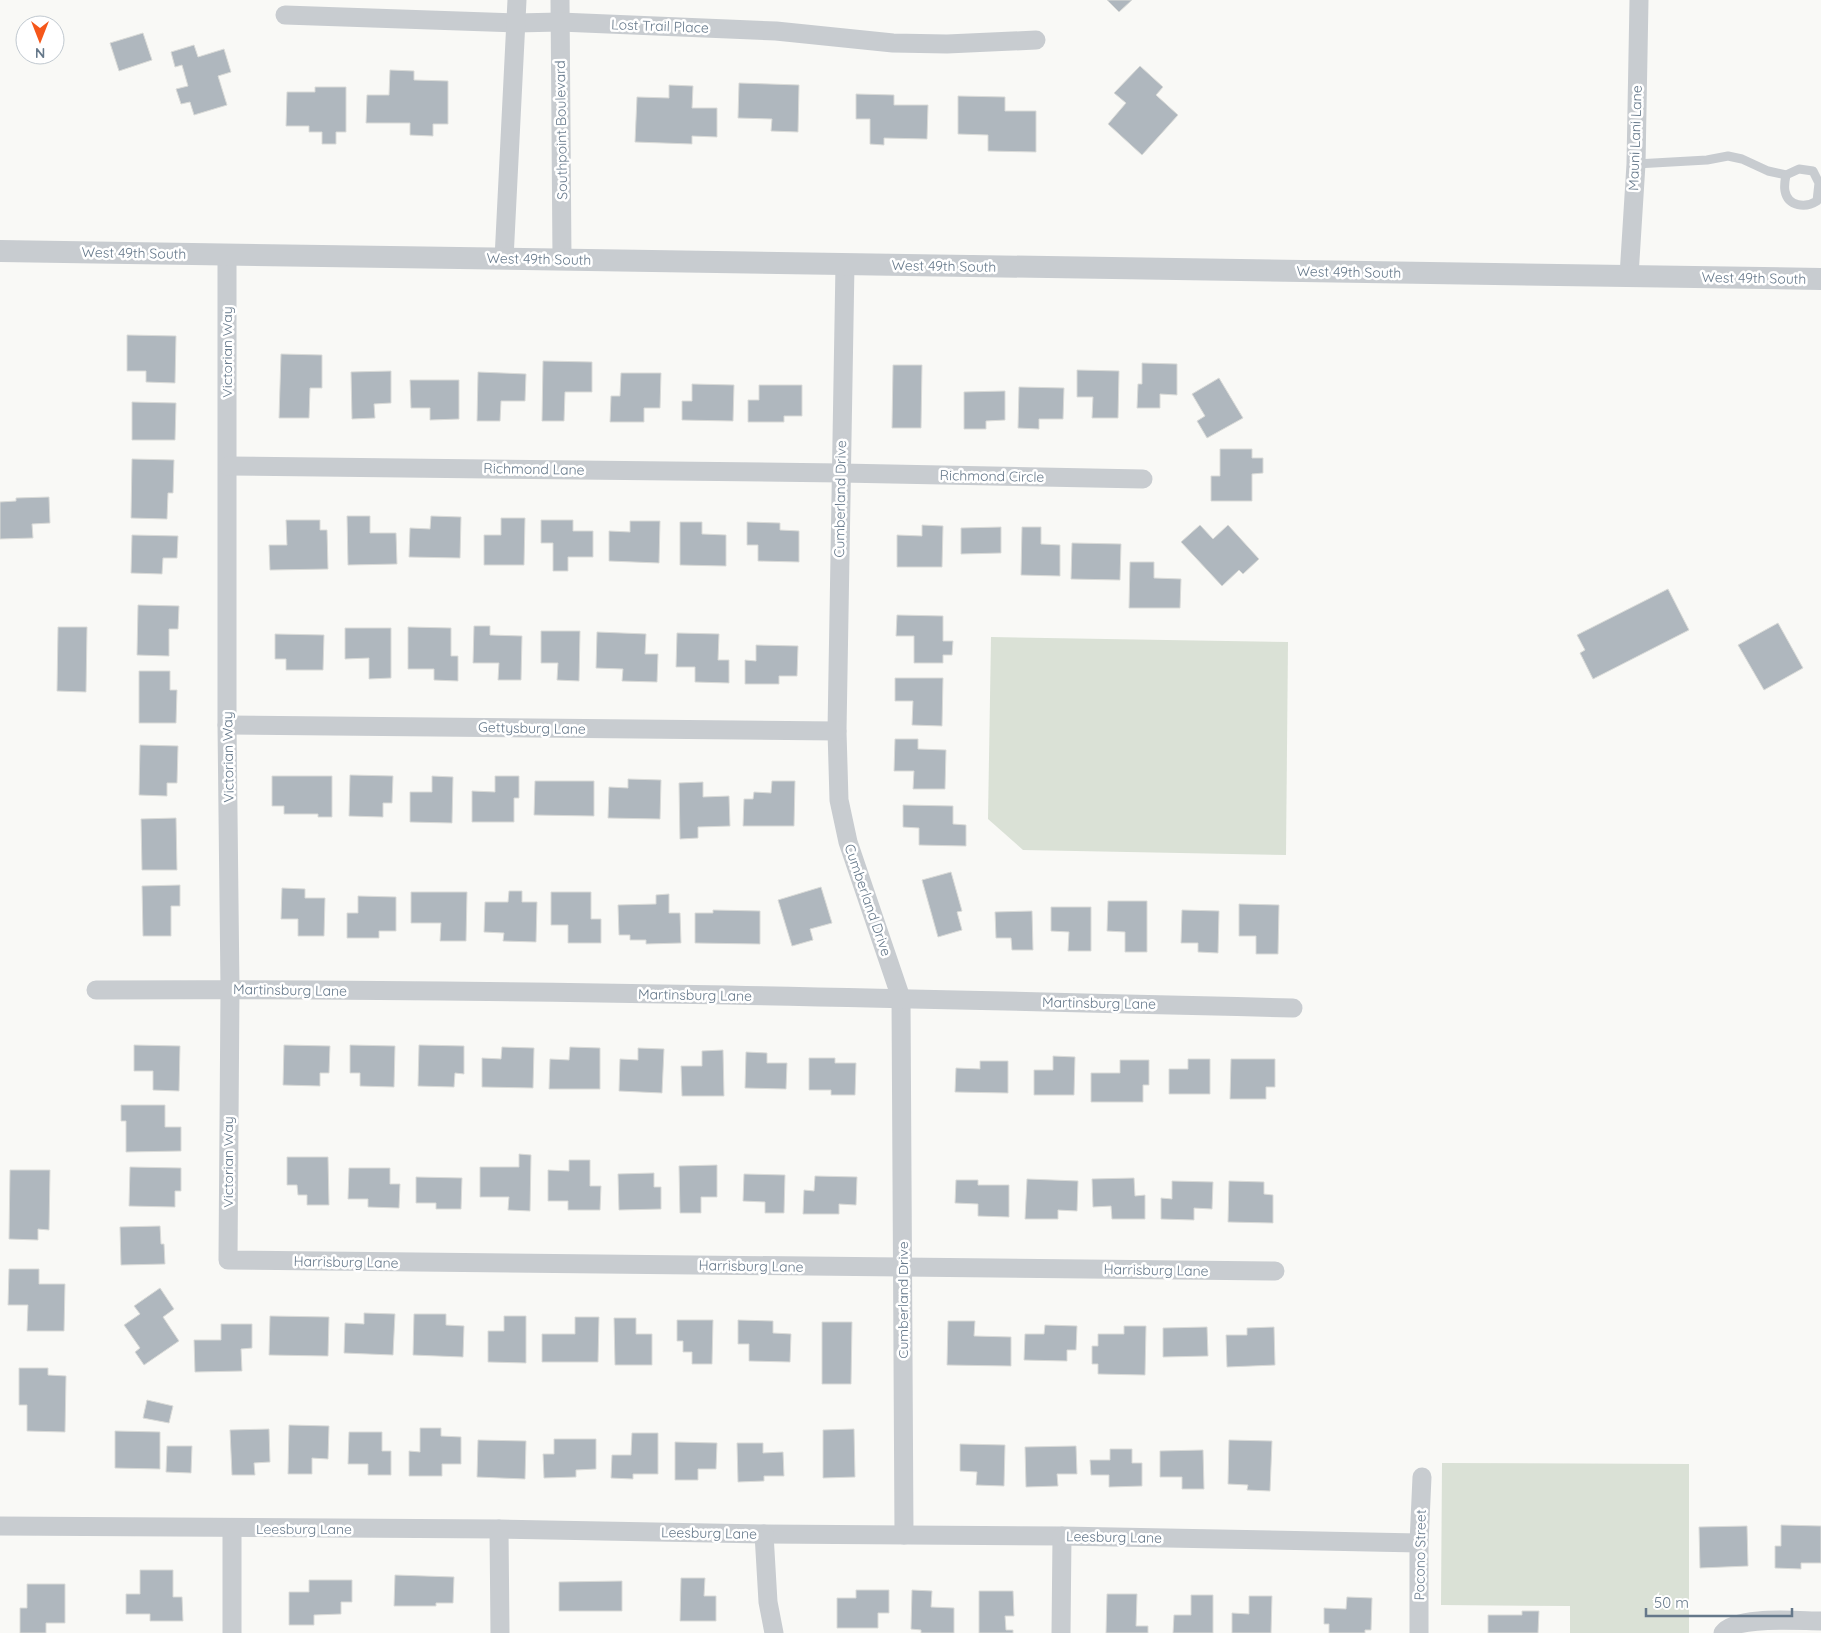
<svg xmlns="http://www.w3.org/2000/svg" width="1821" height="1633" font-family="Quicksand,sans-serif">
	<style>
		.green { fill: #dae1d6 }
		.building { fill: #afb7be; stroke: #dadbd8 }
		.lines { fill: none; stroke-linecap: round; stroke-linejoin: round }
		.service { stroke: #c8ccd0; stroke-width: 9 }
		.minor { stroke: #c8ccd0; stroke-width: 19 }
		.tertiary { stroke: #c8ccd0; stroke-width: 22 }
		.labels { text-anchor: middle; stroke-width: 5; stroke-linejoin: round; paint-order: stroke }
		.street-label { font-size: 14px; fill: #65788a; stroke: #fff }
	</style>
	<rect width="100%" height="100%" fill="#f9f9f6"/>
	<!-- green -->
	<g class="green">
		<polygon points="991,637 1288,642 1286,855 1023,850 988,819"/>
		<polygon points="1442,1463 1689,1464 1689,1633 1570,1633 1570,1606 1441,1605"/>
	</g>
	<!-- building -->
	<g class="building">
		<polygon points="1107,0 1132,0 1119,12"/>
		<polygon points="143,33 152,60 119,71 110,43"/>
		<polygon points="194,45 198,57 224,49 231,72 218,76 227,105 194,115 190,102 181,104 176,89 188,86 182,65 175,67 171,52"/>
		<polygon points="1140,66 1163,87 1156,95 1178,115 1142,155 1108,124 1126,103 1114,93"/>
		<polygon points="390,70 414,71 414,80 448,81 448,124 433,124 433,136 410,135 410,123 366,123 367,95 389,95"/>
		<polygon points="739,83 799,85 798,132 771,131 772,119 738,118"/>
		<polygon points="669,85 693,86 692,108 717,108 717,137 692,136 692,144 635,142 637,97 669,98"/>
		<polygon points="315,87 346,87 346,132 336,132 336,144 322,144 322,132 309,132 309,126 286,126 287,92 315,92"/>
		<polygon points="856,94 894,95 894,105 928,105 927,139 884,138 884,145 870,144 870,119 856,119"/>
		<polygon points="958,96 1005,97 1005,111 1036,111 1036,152 988,151 988,135 958,134"/>
		<polygon points="127,335 176,336 175,383 146,382 146,371 127,371"/>
		<polygon points="281,354 322,355 322,388 310,388 309,418 279,418"/>
		<polygon points="543,361 592,362 592,392 565,392 564,421 542,421"/>
		<polygon points="1142,363 1177,364 1177,395 1160,394 1160,408 1137,408 1138,384 1142,384"/>
		<polygon points="893,365 922,365 921,428 892,428"/>
		<polygon points="1077,370 1119,371 1118,418 1092,418 1093,397 1077,397"/>
		<polygon points="391,371 391,403 374,404 375,418 352,419 351,372"/>
		<polygon points="478,372 526,374 525,401 501,401 500,421 477,421"/>
		<polygon points="621,373 661,373 660,408 644,408 644,422 610,422 611,396 620,396"/>
		<polygon points="1219,378 1243,418 1207,438 1197,421 1205,416 1192,394"/>
		<polygon points="410,380 459,380 459,419 430,420 430,408 411,408"/>
		<polygon points="692,384 734,385 733,421 682,420 682,401 692,401"/>
		<polygon points="759,385 802,385 802,416 784,416 784,422 748,422 748,400 759,400"/>
		<polygon points="1019,387 1064,388 1063,419 1039,419 1039,429 1018,428"/>
		<polygon points="1005,391 1005,420 986,421 986,429 964,429 964,392"/>
		<polygon points="132,402 176,403 175,440 132,440"/>
		<polygon points="1220,449 1252,449 1252,458 1263,458 1263,473 1252,474 1252,501 1211,501 1211,476 1220,476"/>
		<polygon points="132,459 174,460 173,493 168,493 167,519 131,518"/>
		<polygon points="49,497 50,523 32,524 33,538 0,539 0,502 16,501 16,498"/>
		<polygon points="347,516 370,516 370,533 396,533 397,564 348,565"/>
		<polygon points="431,516 461,517 460,558 409,557 410,528 430,529"/>
		<polygon points="501,518 525,518 524,565 484,565 484,535 501,535"/>
		<polygon points="286,520 320,520 320,530 327,530 328,569 270,570 269,545 287,545"/>
		<polygon points="541,520 573,520 573,531 593,531 593,557 568,557 568,571 553,571 553,543 541,543"/>
		<polygon points="630,521 660,521 659,563 609,561 609,531 630,532"/>
		<polygon points="680,522 702,522 702,534 726,535 726,566 680,565"/>
		<polygon points="747,522 780,523 780,530 799,531 799,562 758,561 758,545 747,545"/>
		<polygon points="922,525 943,526 942,567 897,567 897,535 922,536"/>
		<polygon points="1200,525 1213,539 1228,525 1259,559 1243,574 1239,570 1222,586 1181,542"/>
		<polygon points="1001,527 1001,553 961,554 961,528"/>
		<polygon points="1022,527 1041,527 1041,544 1060,545 1060,576 1021,575"/>
		<polygon points="132,535 178,536 177,558 163,558 162,574 131,573"/>
		<polygon points="1072,543 1121,544 1120,580 1071,579"/>
		<polygon points="1130,562 1154,562 1154,578 1181,579 1180,608 1129,608"/>
		<polygon points="1668,589 1689,630 1593,679 1580,653 1585,650 1577,635"/>
		<polygon points="138,605 179,606 178,629 169,629 169,656 137,655"/>
		<polygon points="897,615 943,616 943,641 953,641 952,655 943,655 943,663 914,663 914,636 896,636"/>
		<polygon points="1778,623 1803,668 1764,690 1738,645"/>
		<polygon points="474,626 490,626 490,635 522,636 521,680 498,680 499,663 473,663"/>
		<polygon points="58,627 87,627 86,692 57,691"/>
		<polygon points="408,627 451,628 451,656 458,656 458,681 434,680 434,669 408,669"/>
		<polygon points="345,628 391,628 391,678 369,679 369,658 345,659"/>
		<polygon points="541,631 580,631 579,681 557,680 558,663 541,663"/>
		<polygon points="597,632 646,634 645,654 658,654 657,682 622,681 623,669 596,668"/>
		<polygon points="677,633 719,634 718,660 729,660 729,683 695,682 695,667 676,667"/>
		<polygon points="275,634 324,635 323,670 286,670 286,659 275,659"/>
		<polygon points="756,645 798,646 797,676 779,676 779,684 745,684 745,660 756,661"/>
		<polygon points="139,671 170,671 170,690 177,690 176,723 139,723"/>
		<polygon points="895,678 943,678 942,726 912,725 913,701 895,701"/>
		<polygon points="895,739 918,739 918,749 946,750 945,789 913,789 914,771 894,771"/>
		<polygon points="140,745 178,746 177,783 167,783 167,796 139,795"/>
		<polygon points="350,775 393,776 392,803 383,803 383,817 349,816"/>
		<polygon points="272,776 332,776 332,817 318,817 318,814 284,814 284,806 272,806"/>
		<polygon points="432,776 453,777 452,823 410,822 410,792 432,792"/>
		<polygon points="495,776 519,776 519,798 514,798 514,822 472,822 472,791 495,792"/>
		<polygon points="628,779 661,780 660,819 608,818 609,787 628,788"/>
		<polygon points="535,781 594,781 594,816 534,815"/>
		<polygon points="772,781 795,781 794,826 743,826 744,799 753,799 754,792 771,793"/>
		<polygon points="703,782 703,797 729,796 730,826 698,827 698,838 680,839 679,783"/>
		<polygon points="903,805 953,806 953,824 966,825 966,846 919,845 919,828 903,827"/>
		<polygon points="176,818 177,870 142,870 141,819"/>
		<polygon points="951,872 962,911 957,912 962,930 938,937 922,880"/>
		<polygon points="180,885 180,906 171,906 171,936 143,936 142,886"/>
		<polygon points="821,887 832,923 810,929 813,940 792,946 778,900"/>
		<polygon points="282,888 305,889 305,898 325,898 324,936 298,936 298,919 281,919"/>
		<polygon points="509,891 522,891 522,902 537,902 536,942 503,941 504,933 484,932 485,902 508,902"/>
		<polygon points="411,892 467,892 466,941 440,941 441,923 411,923"/>
		<polygon points="551,892 591,892 591,919 601,919 601,943 568,943 568,925 551,925"/>
		<polygon points="669,894 669,913 680,913 681,943 646,944 646,940 630,940 630,935 619,935 618,905 656,904 656,895"/>
		<polygon points="358,896 396,897 396,931 379,931 379,938 347,938 347,913 358,913"/>
		<polygon points="1108,901 1147,901 1147,952 1125,952 1125,932 1107,931"/>
		<polygon points="1239,904 1279,905 1278,954 1256,954 1256,936 1239,936"/>
		<polygon points="1051,907 1091,907 1091,951 1068,951 1069,932 1051,931"/>
		<polygon points="713,910 760,911 760,944 695,943 695,913 713,913"/>
		<polygon points="1182,910 1219,911 1218,953 1198,952 1198,943 1181,943"/>
		<polygon points="1032,911 1033,950 1012,950 1011,938 996,938 995,912"/>
		<polygon points="134,1045 180,1046 179,1091 153,1090 153,1071 134,1071"/>
		<polygon points="284,1045 330,1046 329,1073 320,1073 320,1086 283,1085"/>
		<polygon points="350,1045 395,1046 394,1087 360,1086 360,1073 350,1073"/>
		<polygon points="419,1045 464,1046 464,1074 455,1073 454,1087 418,1086"/>
		<polygon points="502,1047 534,1048 533,1088 482,1087 482,1058 501,1059"/>
		<polygon points="570,1047 600,1048 600,1089 549,1089 550,1059 569,1060"/>
		<polygon points="638,1048 664,1049 662,1093 619,1091 620,1059 638,1060"/>
		<polygon points="723,1050 724,1096 682,1096 681,1066 702,1066 702,1051"/>
		<polygon points="746,1052 767,1053 767,1063 787,1063 786,1089 745,1088"/>
		<polygon points="1053,1056 1075,1057 1074,1095 1034,1095 1034,1070 1053,1070"/>
		<polygon points="809,1058 835,1058 835,1063 856,1063 855,1095 831,1095 831,1090 809,1090"/>
		<polygon points="1188,1059 1210,1059 1210,1094 1169,1094 1169,1069 1188,1069"/>
		<polygon points="1231,1059 1275,1059 1275,1087 1266,1087 1266,1099 1230,1099"/>
		<polygon points="1120,1060 1149,1060 1149,1085 1143,1085 1143,1102 1091,1102 1091,1073 1120,1073"/>
		<polygon points="980,1061 1008,1061 1008,1093 955,1092 956,1068 980,1069"/>
		<polygon points="121,1105 165,1105 165,1127 181,1127 181,1151 126,1152 126,1121 121,1121"/>
		<polygon points="519,1154 531,1155 530,1211 508,1210 509,1197 480,1197 480,1167 519,1167"/>
		<polygon points="287,1157 328,1157 329,1205 307,1205 307,1195 298,1195 297,1185 287,1185"/>
		<polygon points="569,1160 590,1160 590,1186 601,1186 600,1210 568,1210 568,1201 548,1201 548,1170 569,1171"/>
		<polygon points="717,1165 717,1197 701,1197 701,1213 680,1213 679,1166"/>
		<polygon points="130,1167 181,1168 181,1191 175,1191 175,1207 129,1206"/>
		<polygon points="349,1168 390,1168 390,1184 400,1184 399,1208 368,1207 368,1199 348,1199"/>
		<polygon points="10,1170 50,1170 49,1230 38,1229 38,1240 9,1239"/>
		<polygon points="654,1173 654,1187 661,1187 661,1209 619,1210 618,1174"/>
		<polygon points="744,1174 785,1175 784,1213 765,1213 765,1202 743,1201"/>
		<polygon points="815,1176 857,1177 856,1205 839,1204 839,1214 803,1214 804,1190 814,1191"/>
		<polygon points="416,1177 462,1178 461,1209 436,1209 436,1203 416,1203"/>
		<polygon points="1134,1178 1135,1196 1145,1195 1145,1219 1112,1219 1111,1206 1093,1207 1092,1179"/>
		<polygon points="1027,1179 1078,1181 1077,1211 1058,1210 1058,1219 1025,1219"/>
		<polygon points="956,1180 978,1180 978,1185 1009,1185 1009,1217 978,1216 978,1204 955,1203"/>
		<polygon points="1172,1181 1213,1182 1212,1209 1194,1208 1194,1220 1161,1219 1161,1198 1172,1199"/>
		<polygon points="1229,1181 1264,1182 1264,1194 1273,1195 1273,1223 1228,1222"/>
		<polygon points="160,1226 161,1244 164,1244 165,1264 121,1265 120,1227"/>
		<polygon points="9,1269 39,1269 39,1284 65,1284 64,1331 27,1331 28,1305 8,1305"/>
		<polygon points="160,1288 174,1309 163,1317 179,1341 144,1365 135,1352 140,1348 124,1325 140,1314 134,1306"/>
		<polygon points="364,1313 395,1314 393,1355 344,1353 345,1323 364,1324"/>
		<polygon points="414,1314 446,1314 446,1325 464,1326 463,1357 413,1355"/>
		<polygon points="270,1316 329,1317 328,1356 269,1355"/>
		<polygon points="504,1316 526,1316 526,1363 488,1362 488,1331 504,1331"/>
		<polygon points="575,1317 599,1317 598,1362 542,1362 542,1334 575,1334"/>
		<polygon points="614,1318 636,1318 636,1334 652,1334 652,1365 615,1365"/>
		<polygon points="677,1320 713,1320 712,1364 692,1364 692,1352 683,1352 683,1341 677,1341"/>
		<polygon points="738,1320 773,1321 773,1333 791,1334 790,1362 749,1361 749,1344 738,1344"/>
		<polygon points="948,1321 975,1321 974,1336 1011,1337 1011,1366 947,1365"/>
		<polygon points="822,1322 852,1322 851,1384 822,1384"/>
		<polygon points="221,1324 252,1324 252,1348 241,1349 242,1371 195,1372 194,1340 221,1340"/>
		<polygon points="1045,1325 1077,1326 1076,1350 1067,1350 1067,1361 1024,1360 1025,1334 1044,1334"/>
		<polygon points="1124,1326 1146,1326 1145,1375 1098,1374 1098,1364 1092,1364 1092,1346 1098,1346 1098,1334 1124,1334"/>
		<polygon points="1207,1327 1208,1356 1163,1357 1163,1328"/>
		<polygon points="1274,1327 1275,1365 1227,1367 1226,1335 1247,1335 1247,1328"/>
		<polygon points="19,1368 48,1368 48,1375 66,1376 65,1432 27,1431 27,1405 19,1405"/>
		<polygon points="147,1400 173,1406 169,1423 143,1418"/>
		<polygon points="289,1425 329,1426 328,1459 312,1458 312,1474 288,1474"/>
		<polygon points="420,1428 441,1428 441,1436 461,1437 461,1464 442,1464 442,1476 409,1476 409,1451 420,1452"/>
		<polygon points="269,1429 270,1462 254,1463 255,1475 232,1475 230,1430"/>
		<polygon points="854,1429 855,1477 823,1478 823,1430"/>
		<polygon points="115,1431 160,1432 160,1469 115,1468"/>
		<polygon points="349,1432 382,1432 382,1451 391,1451 391,1475 368,1475 368,1464 348,1464"/>
		<polygon points="632,1433 658,1433 658,1474 633,1474 633,1479 611,1478 612,1455 631,1455"/>
		<polygon points="554,1439 596,1439 596,1469 576,1470 576,1477 544,1478 543,1454 554,1454"/>
		<polygon points="478,1440 526,1441 525,1479 477,1477"/>
		<polygon points="1229,1440 1272,1441 1270,1491 1247,1490 1248,1485 1228,1484"/>
		<polygon points="675,1442 717,1443 716,1469 698,1469 698,1480 675,1480"/>
		<polygon points="737,1443 763,1443 763,1453 783,1452 784,1476 764,1476 764,1481 738,1482"/>
		<polygon points="960,1444 1005,1445 1004,1486 976,1485 977,1472 960,1471"/>
		<polygon points="167,1446 192,1446 191,1473 166,1472"/>
		<polygon points="1076,1446 1077,1474 1057,1474 1058,1486 1026,1487 1025,1447"/>
		<polygon points="1110,1449 1132,1449 1132,1463 1142,1463 1142,1486 1109,1487 1109,1475 1091,1475 1090,1460 1110,1460"/>
		<polygon points="1203,1450 1204,1489 1182,1489 1182,1477 1160,1477 1160,1451"/>
		<polygon points="1781,1525 1821,1526 1821,1563 1801,1563 1801,1569 1775,1568 1775,1546 1781,1546"/>
		<polygon points="1747,1526 1748,1566 1700,1568 1699,1527"/>
		<polygon points="140,1570 173,1570 173,1597 182,1597 183,1621 150,1621 150,1614 126,1614 126,1594 140,1594"/>
		<polygon points="395,1575 454,1577 453,1603 436,1603 436,1606 394,1606"/>
		<polygon points="681,1578 705,1578 704,1596 716,1596 716,1621 680,1621"/>
		<polygon points="309,1580 352,1580 352,1602 341,1602 341,1614 314,1615 314,1625 289,1625 289,1592 309,1592"/>
		<polygon points="622,1581 622,1611 559,1611 559,1582"/>
		<polygon points="27,1584 65,1584 65,1623 46,1623 46,1633 20,1633 20,1608 27,1608"/>
		<polygon points="856,1590 889,1590 889,1613 878,1613 878,1628 837,1628 837,1598 856,1598"/>
		<polygon points="912,1590 932,1591 931,1607 954,1608 954,1633 921,1633 921,1630 911,1629"/>
		<polygon points="979,1591 1013,1591 1014,1616 1005,1616 1006,1630 1013,1630 1013,1633 979,1633"/>
		<polygon points="1107,1594 1137,1594 1136,1626 1148,1626 1148,1633 1106,1633"/>
		<polygon points="1191,1595 1213,1595 1213,1633 1173,1633 1174,1615 1191,1615"/>
		<polygon points="1249,1596 1272,1596 1271,1633 1232,1633 1232,1613 1249,1614"/>
		<polygon points="1347,1597 1372,1598 1371,1630 1365,1630 1365,1633 1329,1633 1329,1624 1324,1624 1324,1608 1346,1609"/>
		<polygon points="1522,1611 1539,1611 1538,1633 1488,1633 1488,1615 1522,1615"/>
	</g>
	<g class="lines">
		<!-- service -->
		<g class="service">
			<polyline points="1636,164 1707,160 1728,156 1742,159 1768,171 1786,175"/>
			<path d="M1799 169 1813 171 1819 183 1817 201C1806 208 1788 207 1785 191 1784 186 1785 180 1786 175Z"/>
		</g>
		<!-- minor -->
		<g class="minor">
			<polyline points="560,0 562,260"/>
			<polyline points="285,15 516,23 560,22 776,31 893,43 947,44 1036,40"/>
			<polyline points="227,254 227,725 230,989 228,1260 1275,1271"/>
			<polyline points="504,259 517,0"/>
			<polyline points="845,264 837,731 839,800 848,842 901,998 904,1535"/>
			<polyline points="1629,276 1636,164 1639,0"/>
			<polyline points="228,466 841,473 1143,479"/>
			<polyline points="227,725 837,731"/>
			<path d="M96 990C495 988 894 998 1293 1008"/>
			<polyline points="0,1526 499,1529 764,1534 1062,1536 1419,1543"/>
			<polyline points="232,1529 232,1633"/>
			<polyline points="499,1529 500,1633"/>
			<polyline points="764,1534 768,1602 774,1633"/>
			<polyline points="1061,1633 1062,1536"/>
			<polyline points="1419,1633 1419,1543 1422,1477"/>
			<path d="M1723 1633C1736 1615 1799 1621 1821 1621"/>
		</g>
		<!-- tertiary -->
		<polyline class="tertiary" points="0,251 1821,279"/>
	</g>
	<g class="labels">
		<!-- street labels -->
		<g class="street-label">
			<text transform="translate(660 26) rotate(2)" y="5">Lost Trail Place</text>
			<text transform="translate(561 130) rotate(-91)" y="5">Southpoint Boulevard</text>
			<text transform="translate(1635 138) rotate(-88)" y="5">Mauni Lani Lane</text>
			<text transform="translate(134 253) rotate(1)" y="5">West 49th South</text>
			<text transform="translate(539 259) rotate(1)" y="5">West 49th South</text>
			<text transform="translate(944 266) rotate(1)" y="5">West 49th South</text>
			<text transform="translate(1349 272) rotate(1)" y="5">West 49th South</text>
			<text transform="translate(1754 278) rotate(1)" y="5">West 49th South</text>
			<text transform="translate(227 352) rotate(-90)" y="5">Victorian Way</text>
			<text transform="translate(534 469) rotate(1)" y="5">Richmond Lane</text>
			<text transform="translate(992 476) rotate(1)" y="5">Richmond Circle</text>
			<text transform="translate(840 499) rotate(-89)" y="5">Cumberland Drive</text>
			<text transform="translate(532 728) rotate(1)" y="5">Gettysburg Lane</text>
			<text transform="translate(228 757) rotate(-91)" y="5">Victorian Way</text>
			<text transform="translate(868 900) rotate(71)" y="5">Cumberland Drive</text>
			<text transform="translate(290 990) rotate(1)" y="5">Martinsburg Lane</text>
			<text transform="translate(695 995) rotate(1)" y="5">Martinsburg Lane</text>
			<text transform="translate(1099 1003) rotate(1)" y="5">Martinsburg Lane</text>
			<text transform="translate(228 1162) rotate(-90)" y="5">Victorian Way</text>
			<text transform="translate(346 1262) rotate(1)" y="5">Harrisburg Lane</text>
			<text transform="translate(751 1266) rotate(1)" y="5">Harrisburg Lane</text>
			<text transform="translate(1156 1270) rotate(1)" y="5">Harrisburg Lane</text>
			<text transform="translate(903 1300) rotate(-90)" y="5">Cumberland Drive</text>
			<text x="304" y="1534">Leesburg Lane</text>
			<text transform="translate(709 1533) rotate(1)" y="5">Leesburg Lane</text>
			<text transform="translate(1114 1537) rotate(1)" y="5">Leesburg Lane</text>
			<text transform="translate(1420 1555) rotate(-89)" y="5">Pocono Street</text>
		</g>
	</g>
	<!-- north arrow -->
	<g transform="translate(40 40) rotate(180)"><circle r="24" fill="#ffffff" stroke="#c1c9d0"/>
	<path d="M0-4L9 19L0 12L-9 19Z" fill="#f5571a"/>
	<text y="-8" font-size="14" font-weight="bold" text-anchor="middle" fill="#65788a">N</text>
	</g>
	<!-- scale -->
	<path d="M1646 1608v8h146v-8" fill="none" stroke="#65788a" stroke-width="2.5"/>
	<text x="1654" y="1608" font-size="15" fill="#65788a" stroke="#ffffff" stroke-width="4" paint-order="stroke">50 m</text>
</svg>
